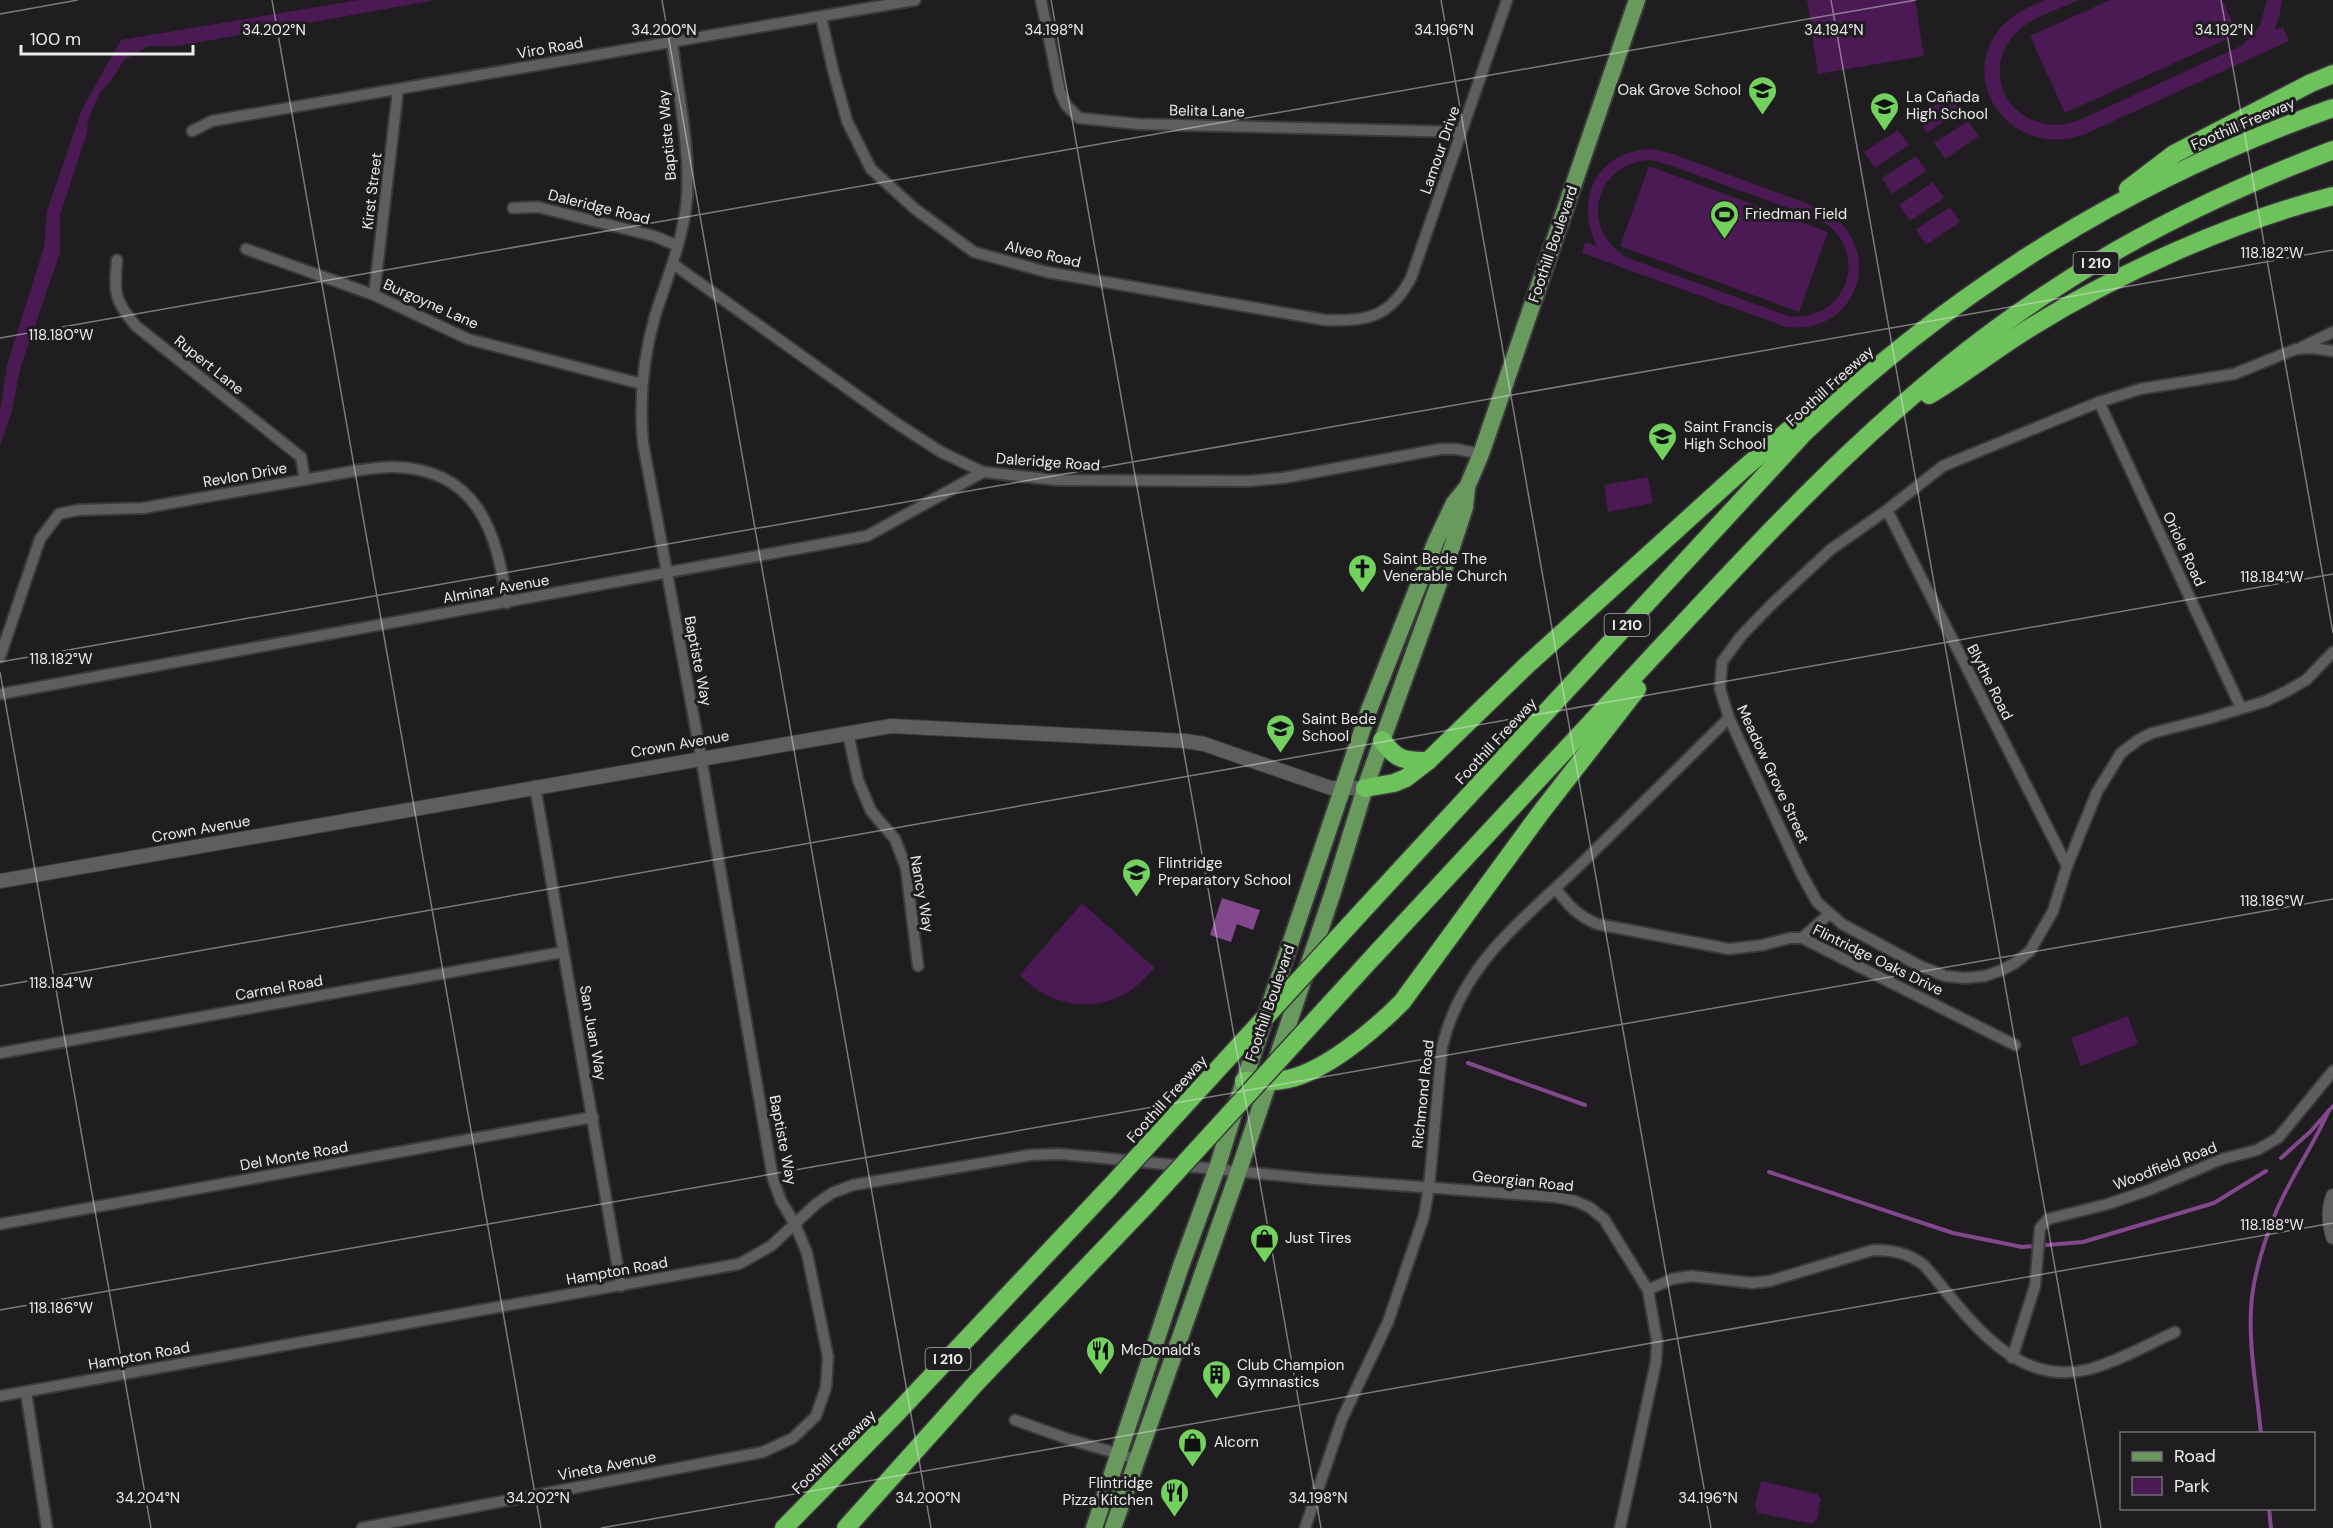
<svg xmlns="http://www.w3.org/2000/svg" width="2333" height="1528" font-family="'DM Sans',sans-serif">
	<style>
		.green { fill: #4b1953; fill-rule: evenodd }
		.water { fill: #82478c }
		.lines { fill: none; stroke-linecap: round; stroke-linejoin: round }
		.stream { stroke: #82478c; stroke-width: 4 }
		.minor-casing { stroke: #3b393b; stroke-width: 14 }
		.tertiary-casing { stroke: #3b393b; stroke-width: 16 }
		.primary-casing { stroke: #3b393b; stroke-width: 20 }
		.motorway-casing { stroke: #3b393b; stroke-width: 21 }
		.minor { stroke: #5f5d5f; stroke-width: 10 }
		.tertiary { stroke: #5f5d5f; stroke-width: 14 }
		.primary { stroke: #689a5d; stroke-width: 16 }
		.motorway { stroke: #6ec25c; stroke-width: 18 }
		.motorway-bridge-casing { stroke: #3b393b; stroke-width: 21; stroke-linecap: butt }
		.motorway-bridge { stroke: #6ec25c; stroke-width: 18 }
		.ticks { fill: none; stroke: #edeced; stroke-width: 1.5; stroke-opacity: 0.45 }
		.labels { text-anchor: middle; stroke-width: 6; stroke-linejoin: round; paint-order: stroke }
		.shield { fill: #1f1d1f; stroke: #afaeaf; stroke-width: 1.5 }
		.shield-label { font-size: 14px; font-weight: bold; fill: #edeced }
		.street-label { font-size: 15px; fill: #edeced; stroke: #1f1d1f }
		.poi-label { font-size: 15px; fill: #edeced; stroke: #1f1d1f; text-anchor: start }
		.ticks-label { font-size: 15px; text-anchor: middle; fill: #edeced; stroke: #1f1d1f; stroke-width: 6; stroke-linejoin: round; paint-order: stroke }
	</style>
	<rect width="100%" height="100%" fill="#1f1d1f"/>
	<!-- green -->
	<g class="green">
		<polygon points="358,0 436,0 178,46 148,46 123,61 111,81 101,91 88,120 87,133 60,215 60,253 21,366 11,414 0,446 0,410 7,365 44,247 47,211 82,109 121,40"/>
		<polygon points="1807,0 1915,0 1924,56 1818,74"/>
		<path d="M2044 0H2079C2058 10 2030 17 2014 35 1975 80 2022 141 2077 121L2243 45 2260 26 2267 0H2282L2280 13 2275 30 2283 27 2289 41 2083 135C2014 159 1954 84 2001 27 2013 14 2028 7 2044 0Z"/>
		<polygon points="2110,0 2222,0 2238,34 2065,113 2030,36"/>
		<polygon points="1951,95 1961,110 1927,133 1917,117"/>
		<polygon points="1968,121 1979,136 1945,159 1934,143"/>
		<polygon points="1898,130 1909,145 1875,168 1864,152"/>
		<path d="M1651 149 1670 153 1819 208C1888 241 1862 336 1786 327L1582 253 1585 242 1597 246C1574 200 1596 151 1651 149ZM1651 160 1666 164 1816 218C1872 244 1851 324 1788 316L1631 259C1578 235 1592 162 1651 160Z"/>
		<polygon points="1916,156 1926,171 1892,194 1882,178"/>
		<polygon points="1649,166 1828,232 1799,312 1620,246"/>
		<polygon points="1933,182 1944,198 1910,221 1899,205"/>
		<polygon points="1950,207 1960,222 1926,245 1916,229"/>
		<polygon points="1648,477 1653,503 1608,512 1604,485"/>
		<path d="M1082 903 1155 968C1148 974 1142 982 1134 988 1098 1015 1050 1007 1020 975Z"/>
		<polygon points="2128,1016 2138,1044 2081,1066 2071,1038"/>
		<polygon points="1761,1481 1817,1494 1821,1499 1817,1519 1813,1524 1758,1513 1755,1506"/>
	</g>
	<!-- water -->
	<polygon class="water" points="1222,898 1260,910 1253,930 1237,924 1231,942 1210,935"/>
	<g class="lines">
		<!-- stream -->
		<g class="stream">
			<polyline points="1468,1063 1585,1105"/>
			<polyline points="2281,1158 2310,1132 2333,1106"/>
			<polyline points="1769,1172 1953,1233 2022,1247 2083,1242 2214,1203 2266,1171"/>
			<path d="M2261 1434C2257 1389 2247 1341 2252 1296 2256 1267 2265 1239 2276 1212 2291 1176 2314 1145 2329 1110"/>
			<polyline points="2269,1508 2271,1528"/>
		</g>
		<defs>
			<g id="minor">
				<polyline points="1041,0 1060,92 1066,105 1079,118 1138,124 1461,132"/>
				<path d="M821 17 833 70 847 121 871 169 915 209 974 252 1047 272 1325 320C1367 322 1390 317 1411 278L1507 0"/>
				<polyline points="192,131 212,121 915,0"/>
				<polyline points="513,208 538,207 654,236 676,245"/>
				<polyline points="246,249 374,295 468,339 642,384"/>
				<path d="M117 260C114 293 114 300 136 326L301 457 305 480"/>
				<polyline points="673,264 893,421 941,452 983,472 1056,480 1248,481 1283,478 1441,449 1456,449 1481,454"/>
				<polyline points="374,295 398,90"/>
				<polyline points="2302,347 2333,332"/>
				<polyline points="2333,351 2312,348 2296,349 2234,374 2140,389 2099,402 1943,466 1887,510 1830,550 1771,605 1741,636 1722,662 1720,689 1729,718 1801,873 1817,902 1842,924 1920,966 1945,976 1965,978 1985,976 2002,970 2015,963 2030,951 2053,911 2067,866 2097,792 2121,753 2138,740 2152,733 2207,719 2266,701 2287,691 2306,680 2333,652"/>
				<polyline points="2099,402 2241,708"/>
				<polyline points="1887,510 2067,866"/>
				<path d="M0 657 40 539 59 514 78 510 143 508 360 470C370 469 382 467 392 467 477 468 497 531 507 603"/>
				<polyline points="0,694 867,536 983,472"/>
				<polyline points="848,733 858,780 871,811 895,839 906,868 918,966"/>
				<polyline points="535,786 621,1286"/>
				<path d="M1556 889C1568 905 1578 916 1597 924L1729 949 1763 945 1790 938H1802L2015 1045"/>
				<polyline points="1802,938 1829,914"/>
				<polyline points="0,1053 563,952"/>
				<polyline points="0,1224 593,1117"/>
				<path d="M1648 1290 1672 1279 1691 1276 1752 1283 1770 1281 1873 1250C1893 1250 1908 1253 1924 1265 1967 1315 2013 1389 2090 1369 2119 1361 2147 1345 2175 1332"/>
				<polyline points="2012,1358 2035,1286 2040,1228 2048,1219 2108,1204 2149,1190 2222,1159 2257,1150 2278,1138 2333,1071"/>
				<polyline points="26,1392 47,1528"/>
				<polyline points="0,1396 739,1264 771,1246 816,1204 832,1193 853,1185 1030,1155 1059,1154 1093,1157 1315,1179 1556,1197 1575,1201 1589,1207 1604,1219 1648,1290 1657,1341 1656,1362 1620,1528"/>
				<polyline points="1015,1420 1068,1439 1136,1459"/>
				<path d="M362 1528 763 1452 793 1438 816 1416 826 1387 828 1357 807 1253 795 1224 781 1201 773 1179 701 757 643 443C639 400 643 358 655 316 667 278 684 238 687 197 690 146 678 93 672 42"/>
				<path d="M1305 1528 1342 1419 1388 1322 1424 1216 1429 1187 1442 1047C1463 961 1523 921 1583 862 1632 814 1680 766 1729 718"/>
			</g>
			<g id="tertiary">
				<polyline points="0,881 891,726 1185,741 1204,744 1331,788 1365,788"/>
				<path d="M2333 1196C2328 1210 2329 1222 2333 1237"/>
			</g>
			<g id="primary">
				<polyline points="1094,1528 1181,1266 1217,1168 1244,1081 1369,710 1436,541 1454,503 1467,487 1481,454 1637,0"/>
				<polyline points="1113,1528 1239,1170 1333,892 1365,788 1452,547 1465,507 1467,488"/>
			</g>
			<g id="motorway">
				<polyline points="2128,189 2174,154 2311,83 2333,74"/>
				<path d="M1929 395C1963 375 1994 350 2028 329 2116 274 2233 221 2333 196"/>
				<path d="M1382 740C1396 760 1404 761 1428 761"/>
				<polyline points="1365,788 1394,783 1406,778 1428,761 1527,665 1741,471 1817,406"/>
				<path d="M1365 908 1804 433C1954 288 2136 177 2333 108"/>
				<path d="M1373 957C1470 853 1567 748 1664 644 1782 517 1907 383 2054 289 2140 232 2236 187 2333 150"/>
				<path d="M1244 1081C1257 1081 1269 1082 1282 1080 1322 1075 1374 1030 1402 1002L1542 811 1637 689"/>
				<polyline points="784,1528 895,1415 1110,1187"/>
				<polyline points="846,1528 976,1383 1149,1202"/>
			</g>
		</defs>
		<!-- minor casing -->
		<use href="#minor" class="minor-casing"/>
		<!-- tertiary casing -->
		<use href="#tertiary" class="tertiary-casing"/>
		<!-- primary casing -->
		<use href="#primary" class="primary-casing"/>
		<!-- motorway casing -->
		<use href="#motorway" class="motorway-casing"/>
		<!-- minor -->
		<use href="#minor" class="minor"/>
		<!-- tertiary -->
		<use href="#tertiary" class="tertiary"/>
		<!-- primary -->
		<use href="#primary" class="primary"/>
		<!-- motorway -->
		<use href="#motorway" class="motorway"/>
		<defs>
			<g id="motorway-bridge">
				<polyline points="1110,1187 1365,908"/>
				<polyline points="1149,1202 1373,957"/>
			</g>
		</defs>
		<!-- motorway-bridge casing -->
		<use href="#motorway-bridge" class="motorway-bridge-casing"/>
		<!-- motorway-bridge -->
		<use href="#motorway-bridge" class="motorway-bridge"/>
	</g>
	<!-- ticks -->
	<path class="ticks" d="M272 0 541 1528M662 0 931 1528M1051 0 1321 1528M1441 0 1711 1528M1831 0 2101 1528M2221 0 2333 633M0 14 78 0M0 338 1916 0M0 662 2333 250M0 672 151 1528M0 986 2333 574M0 1310 2333 899M601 1528 2333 1223"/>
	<!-- icons -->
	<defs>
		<symbol id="school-pin" viewBox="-11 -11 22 30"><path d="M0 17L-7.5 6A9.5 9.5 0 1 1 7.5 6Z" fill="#72d25d" stroke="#1f1d1f"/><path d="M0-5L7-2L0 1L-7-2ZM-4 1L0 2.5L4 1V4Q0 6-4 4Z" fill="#111"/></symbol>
		<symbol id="stadium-pin" viewBox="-11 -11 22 30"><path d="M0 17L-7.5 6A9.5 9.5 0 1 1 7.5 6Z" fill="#72d25d" stroke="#1f1d1f"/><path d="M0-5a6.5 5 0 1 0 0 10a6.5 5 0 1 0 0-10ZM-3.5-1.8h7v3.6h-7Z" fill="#111"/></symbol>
		<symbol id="church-pin" viewBox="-11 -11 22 30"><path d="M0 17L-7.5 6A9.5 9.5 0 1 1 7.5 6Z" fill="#72d25d" stroke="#1f1d1f"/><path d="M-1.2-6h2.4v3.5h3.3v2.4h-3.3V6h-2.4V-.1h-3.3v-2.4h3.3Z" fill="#111"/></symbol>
		<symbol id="shop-pin" viewBox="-11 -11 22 30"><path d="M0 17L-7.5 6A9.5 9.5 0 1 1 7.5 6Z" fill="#72d25d" stroke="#1f1d1f"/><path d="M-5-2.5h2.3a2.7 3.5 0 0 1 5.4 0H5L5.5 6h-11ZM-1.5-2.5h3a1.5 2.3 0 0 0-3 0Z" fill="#111"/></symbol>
		<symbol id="restaurant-pin" viewBox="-11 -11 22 30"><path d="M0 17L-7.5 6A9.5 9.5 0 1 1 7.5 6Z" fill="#72d25d" stroke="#1f1d1f"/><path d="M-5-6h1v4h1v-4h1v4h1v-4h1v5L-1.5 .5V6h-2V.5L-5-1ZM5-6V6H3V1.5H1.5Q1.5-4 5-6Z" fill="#111"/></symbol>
		<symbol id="building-pin" viewBox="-11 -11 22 30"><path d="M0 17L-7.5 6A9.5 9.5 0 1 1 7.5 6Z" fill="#72d25d" stroke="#1f1d1f"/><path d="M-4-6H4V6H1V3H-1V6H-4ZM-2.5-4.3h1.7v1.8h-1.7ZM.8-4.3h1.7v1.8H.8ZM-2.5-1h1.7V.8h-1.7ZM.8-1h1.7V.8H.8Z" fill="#111"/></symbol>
	</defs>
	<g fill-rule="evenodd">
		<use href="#school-pin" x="1746" y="74" width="33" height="45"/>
		<use href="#school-pin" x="1868" y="90" width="33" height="45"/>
		<use href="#stadium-pin" x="1708" y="198" width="33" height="45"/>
		<use href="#school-pin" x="1646" y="420" width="33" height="45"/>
		<use href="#church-pin" x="1346" y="552" width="33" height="45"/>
		<use href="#school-pin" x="1264" y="712" width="33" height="45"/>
		<use href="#school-pin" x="1120" y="856" width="33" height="45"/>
		<use href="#shop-pin" x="1248" y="1222" width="33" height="45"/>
		<use href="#restaurant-pin" x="1084" y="1334" width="33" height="45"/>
		<use href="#building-pin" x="1200" y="1358" width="33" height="45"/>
		<use href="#shop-pin" x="1176" y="1426" width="33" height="45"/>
		<use href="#restaurant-pin" x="1158" y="1476" width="33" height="45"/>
	</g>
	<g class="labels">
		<!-- shield labels -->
		<g class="shield">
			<rect x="2073.5" y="252" width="45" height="22" rx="4.5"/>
			<rect x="1604.5" y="614" width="45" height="22" rx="4.5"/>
			<rect x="925.5" y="1348" width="45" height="22" rx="4.5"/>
		</g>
		<g class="shield-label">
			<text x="2096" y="268">I 210</text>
			<text x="1627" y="630">I 210</text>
			<text x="948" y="1364">I 210</text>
		</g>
		<!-- street labels -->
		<g class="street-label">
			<text transform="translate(550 48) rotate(-10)" y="5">Viro Road</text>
			<text transform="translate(1207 111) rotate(1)" y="5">Belita Lane</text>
			<text transform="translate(2243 124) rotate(-23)" y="5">Foothill Freeway</text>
			<text transform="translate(667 135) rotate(-95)" y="5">Baptiste Way</text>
			<text transform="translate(1440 150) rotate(-71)" y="5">Lamour Drive</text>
			<text transform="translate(372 191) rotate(-83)" y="5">Kirst Street</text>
			<text transform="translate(599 207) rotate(14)" y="5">Daleridge Road</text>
			<text transform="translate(1553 244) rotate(-71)" y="5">Foothill Boulevard</text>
			<text transform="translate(1043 254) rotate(13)" y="5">Alveo Road</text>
			<text transform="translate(431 304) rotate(24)" y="5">Burgoyne Lane</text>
			<text transform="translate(209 365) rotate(39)" y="5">Rupert Lane</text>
			<text transform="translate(1830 386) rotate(-42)" y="5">Foothill Freeway</text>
			<text transform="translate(1048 462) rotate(4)" y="5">Daleridge Road</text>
			<text transform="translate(245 475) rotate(-10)" y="5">Revlon Drive</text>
			<text transform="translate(2184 549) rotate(65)" y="5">Oriole Road</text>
			<text transform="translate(496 589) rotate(-10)" y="5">Alminar Avenue</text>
			<text transform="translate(698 661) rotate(79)" y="5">Baptiste Way</text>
			<text transform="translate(1990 682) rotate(63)" y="5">Blythe Road</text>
			<text transform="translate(1496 741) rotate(-47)" y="5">Foothill Freeway</text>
			<text transform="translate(680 744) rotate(-10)" y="5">Crown Avenue</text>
			<text transform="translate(1773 774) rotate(65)" y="5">Meadow Grove Street</text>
			<text transform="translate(201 829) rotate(-10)" y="5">Crown Avenue</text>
			<text transform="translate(922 894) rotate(80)" y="5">Nancy Way</text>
			<text transform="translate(1878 960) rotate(26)" y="5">Flintridge Oaks Drive</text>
			<text transform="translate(279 988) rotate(-10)" y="5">Carmel Road</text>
			<text transform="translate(1270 1003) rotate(-71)" y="5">Foothill Boulevard</text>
			<text transform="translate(593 1033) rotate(80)" y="5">San Juan Way</text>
			<text transform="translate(1423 1094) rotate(-84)" y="5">Richmond Road</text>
			<text transform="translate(1167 1099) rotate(-48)" y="5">Foothill Freeway</text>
			<text transform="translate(783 1140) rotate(79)" y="5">Baptiste Way</text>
			<text transform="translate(294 1156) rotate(-10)" y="5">Del Monte Road</text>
			<text transform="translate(2165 1166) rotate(-21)" y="5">Woodfield Road</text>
			<text transform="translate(1523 1181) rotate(6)" y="5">Georgian Road</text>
			<text transform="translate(617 1271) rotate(-10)" y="5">Hampton Road</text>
			<text transform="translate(139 1356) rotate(-10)" y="5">Hampton Road</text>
			<text transform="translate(834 1452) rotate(-45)" y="5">Foothill Freeway</text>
			<text transform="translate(607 1466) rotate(-11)" y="5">Vineta Avenue</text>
		</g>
		<!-- poi labels -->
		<g class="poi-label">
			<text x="1741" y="95" text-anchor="end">Oak Grove School</text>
			<text x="1906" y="102">La Cañada<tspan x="1906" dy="17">High School</tspan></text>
			<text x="1745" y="219">Friedman Field</text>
			<text x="1684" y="432">Saint Francis<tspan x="1684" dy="17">High School</tspan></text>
			<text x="1383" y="564">Saint Bede The<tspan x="1383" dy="17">Venerable Church</tspan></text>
			<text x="1302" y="724">Saint Bede<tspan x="1302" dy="17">School</tspan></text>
			<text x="1158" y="868">Flintridge<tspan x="1158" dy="17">Preparatory School</tspan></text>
			<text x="1285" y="1243">Just Tires</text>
			<text x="1121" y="1355">McDonald's</text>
			<text x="1237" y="1370">Club Champion<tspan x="1237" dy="17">Gymnastics</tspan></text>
			<text x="1214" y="1447">Alcorn</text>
			<text x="1153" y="1488" text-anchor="end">Flintridge<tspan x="1153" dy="17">Pizza Kitchen</tspan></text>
		</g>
	</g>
	<g class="ticks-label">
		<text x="274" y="35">34.202°N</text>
		<text x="664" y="35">34.200°N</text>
		<text x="1054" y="35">34.198°N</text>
		<text x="1444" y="35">34.196°N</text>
		<text x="1834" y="35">34.194°N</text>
		<text x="2224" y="35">34.192°N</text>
		<text x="2272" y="258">118.182°W</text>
		<text x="61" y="340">118.180°W</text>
		<text x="2272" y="582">118.184°W</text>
		<text x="61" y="664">118.182°W</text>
		<text x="2272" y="906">118.186°W</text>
		<text x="61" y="988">118.184°W</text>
		<text x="2272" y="1230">118.188°W</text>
		<text x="61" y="1313">118.186°W</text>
		<text x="148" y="1503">34.204°N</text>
		<text x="538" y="1503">34.202°N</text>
		<text x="928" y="1503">34.200°N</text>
		<text x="1318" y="1503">34.198°N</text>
		<text x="1708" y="1503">34.196°N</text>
	</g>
	<!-- legend -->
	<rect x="2120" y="1432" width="195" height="78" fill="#1f1d1f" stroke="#717071" stroke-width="1.5"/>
	<rect x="2132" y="1452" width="30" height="9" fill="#689a5d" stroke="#717071" stroke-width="1.5"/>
	<text x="2174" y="1462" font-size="18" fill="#edeced">Road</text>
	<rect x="2132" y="1477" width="30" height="18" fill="#4b1953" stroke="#717071" stroke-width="1.5"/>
	<text x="2174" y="1492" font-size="18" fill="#edeced">Park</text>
	<!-- scale -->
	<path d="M21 45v9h172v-9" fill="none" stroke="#edeced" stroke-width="3"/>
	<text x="30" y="45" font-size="18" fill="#edeced" stroke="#1f1d1f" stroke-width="4.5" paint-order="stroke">100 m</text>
</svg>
